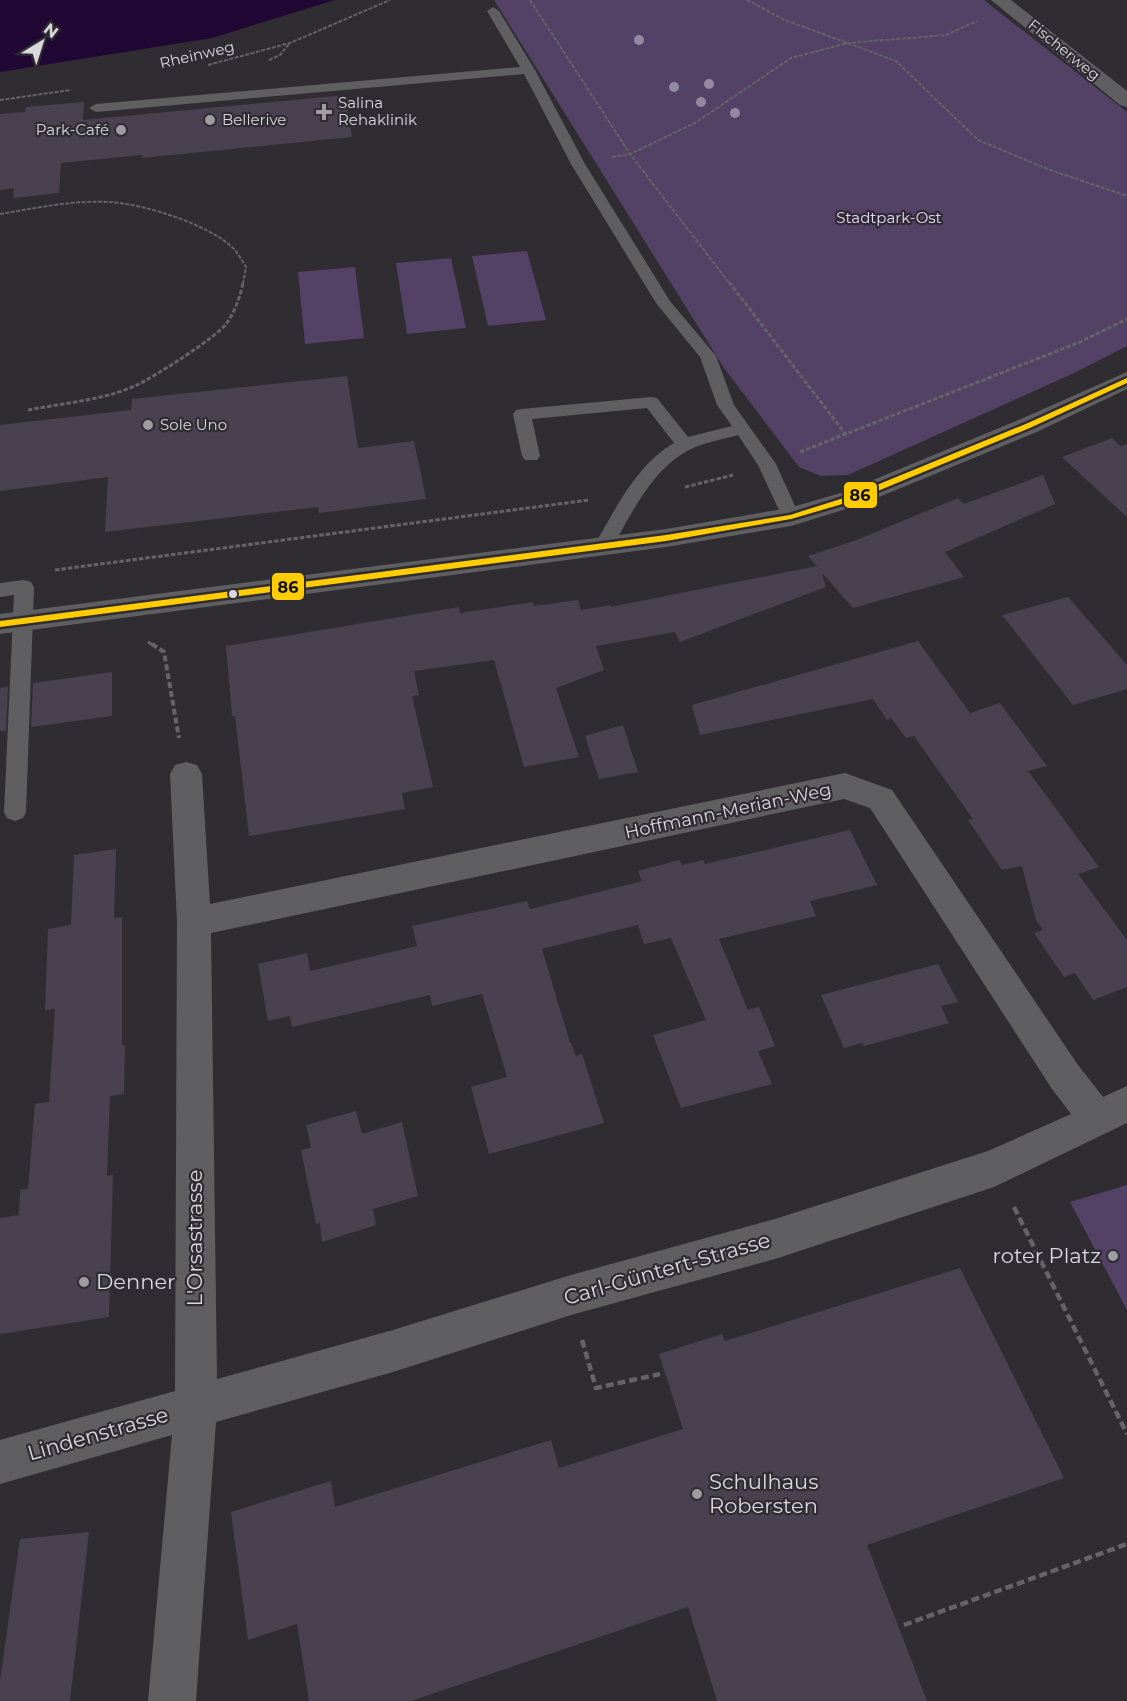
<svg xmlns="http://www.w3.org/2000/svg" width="1127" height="1701" font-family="Montserrat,sans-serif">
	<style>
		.green { fill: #534166 }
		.water { fill: #210734 }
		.building { fill: #494150 }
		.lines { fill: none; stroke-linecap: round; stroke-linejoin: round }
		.path-far3 { stroke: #656366; stroke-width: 2; stroke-dasharray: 4 1.5; stroke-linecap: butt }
		.path-far2 { stroke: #656366; stroke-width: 3; stroke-dasharray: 4.5 2; stroke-linecap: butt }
		.path-far1 { stroke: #656366; stroke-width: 4; stroke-dasharray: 6 3; stroke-linecap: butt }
		.path { stroke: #656366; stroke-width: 4.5; stroke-dasharray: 8 4; stroke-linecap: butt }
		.service { fill: #5f5f61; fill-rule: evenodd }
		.minor { fill: #5f5f61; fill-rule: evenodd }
		.tertiary { fill: #5f5f61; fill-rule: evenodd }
		.bus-1-casing { stroke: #2f2c33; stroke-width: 5 }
		.bus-1 { fill: #fc0; fill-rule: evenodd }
		.tree { fill: #9589a2 }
		.poi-dot { fill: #9f9ca1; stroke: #2f2c33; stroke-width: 2 }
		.bus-dot { fill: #dbd8dd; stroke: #2f2c33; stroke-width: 2 }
		.labels { text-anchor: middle; stroke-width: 4.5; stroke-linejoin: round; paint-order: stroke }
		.far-street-label { font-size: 15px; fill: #dbd8dd; stroke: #2f2c33 }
		.far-poi-label { font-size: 15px; fill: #dbd8dd; stroke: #2f2c33; text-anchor: start }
		.far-park-label { font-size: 15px; fill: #e8d5fd; stroke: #2f2c33 }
		.street-label { font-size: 18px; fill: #dbd8dd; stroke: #2f2c33 }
		.near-street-label { font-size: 21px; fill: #dbd8dd; stroke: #2f2c33 }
		.near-poi-label { font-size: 21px; fill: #dbd8dd; stroke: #2f2c33; text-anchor: start }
		.line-badge { stroke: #2f2c33; stroke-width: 2 }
		.pale-badge-label { font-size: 16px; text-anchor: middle; font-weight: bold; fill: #111 }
	</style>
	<rect width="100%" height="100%" fill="#2f2d32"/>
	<!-- green -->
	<g class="green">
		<polygon points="494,0 984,0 1127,112 1127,346 1074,373 848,475 821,476 799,467 724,368"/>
		<polygon points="527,251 546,320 488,326 472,256"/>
		<polygon points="451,258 466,328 407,334 396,263"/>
		<polygon points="355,267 364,338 305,344 298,272"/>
		<polygon points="1127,1185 1127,1310 1070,1202"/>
	</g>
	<!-- water -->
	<polygon class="water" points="0,0 335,0 212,38 0,72"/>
	<!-- building -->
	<g class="building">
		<polygon points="345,95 352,137 142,158 142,155 61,163 59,193 13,198 14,188 0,190 0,114 25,112 26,107 84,102 83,120"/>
		<polygon points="347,376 358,448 414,441 426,499 319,513 318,507 105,532 108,477 0,491 0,425 131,410 132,399"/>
		<polygon points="1112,438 1120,446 1127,444 1127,517 1062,457"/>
		<polygon points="1043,475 1055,504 945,552 964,577 853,608 822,573 826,587 680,642 675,632 596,646 604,670 556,688 579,757 524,767 494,660 414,671 419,695 412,696 433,787 402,793 405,809 249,836 235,716 232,716 226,646 459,607 460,613 533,602 534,606 578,600 581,610 611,605 611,607 817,566 808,556 854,541 958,498 964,504"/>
		<polygon points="1068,597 1127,665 1127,689 1073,705 1002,615"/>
		<polygon points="918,641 970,713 1000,703 1047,766 1028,771 1099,867 1078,874 1127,940 1127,987 1093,1000 1075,973 1064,977 1034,933 1043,930 1036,920 1022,866 1002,870 968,820 973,819 914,736 906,738 891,718 887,720 873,699 700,735 692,705"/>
		<polygon points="112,672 112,716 31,727 33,683"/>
		<polygon points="8,687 6,731 0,731 0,688"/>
		<polygon points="623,725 638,772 599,779 585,736"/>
		<polygon points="850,830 877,885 810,901 816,916 719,939 748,1010 759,1007 775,1046 758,1051 772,1084 681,1108 653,1035 706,1020 671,938 644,944 638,925 542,949 570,1043 571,1043 576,1056 582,1054 604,1123 489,1154 471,1087 507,1077 482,994 432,1006 430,995 292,1027 290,1016 268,1021 258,964 307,953 310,971 417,946 412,926 527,901 530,909 642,881 638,871 679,860 682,865 703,860 705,864"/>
		<polygon points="116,849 114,918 122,917 122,1046 125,1045 124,1094 110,1096 107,1176 113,1175 109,1317 0,1334 0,1218 19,1215 20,1190 28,1189 35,1104 49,1102 55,1009 45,1010 48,929 71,925 74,855"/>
		<polygon points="938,964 958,1002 941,1006 949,1023 864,1046 862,1043 844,1048 821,995"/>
		<polygon points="356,1111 362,1134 402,1122 418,1196 373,1209 376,1225 322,1242 320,1223 316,1224 301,1150 311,1148 306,1125"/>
		<polygon points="960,1268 1064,1478 867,1545 927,1701 717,1701 688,1607 411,1701 309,1701 297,1624 248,1640 231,1512 331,1481 335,1507 551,1440 559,1468 683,1429 659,1354 722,1334 725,1341"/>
		<polygon points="89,1532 70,1701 0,1701 0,1681 20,1539"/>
	</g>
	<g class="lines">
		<!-- path-far3 -->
		<g class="path-far3">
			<polyline points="530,0 630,154 730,284"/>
			<polyline points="747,0 785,20 896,61 978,140 1050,170 1127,196"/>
			<polyline points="269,60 280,55 290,43"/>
			<polyline points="208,65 290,43 390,0"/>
			<polyline points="0,100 71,90"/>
			<polyline points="612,157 630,154 695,123 791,58 848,43 946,35 977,21"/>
			<path d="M0 214C36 208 73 200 109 202 144 204 208 224 233 248 238 253 242 261 246 267L243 284"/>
		</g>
		<!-- path-far2 -->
		<g class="path-far2">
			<polyline points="729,282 847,436"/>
			<path d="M28 410C64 403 106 400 139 384 155 376 217 337 226 324 234 314 241 295 243 282"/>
			<polyline points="800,452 1080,342 1127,319"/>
			<polyline points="685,487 733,475"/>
			<polyline points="55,570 589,500"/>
			<polyline points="148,642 154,646"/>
		</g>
		<!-- path-far1 -->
		<polyline class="path-far1" points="152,644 164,652 179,738"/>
		<!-- path -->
		<g class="path">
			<polyline points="1014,1207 1127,1434"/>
			<polyline points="582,1340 596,1388 660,1374"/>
			<polyline points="904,1625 1127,1544"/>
		</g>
		<!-- service -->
		<g class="service">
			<path d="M493 7 499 11 535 70 585 164 670 301 716 356 734 405 776 464 800 517 798 521 791 523 784 521 758 465 738 435C722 440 704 442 689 450 651 470 631 515 610 551L603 552 596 551 594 546C615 510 636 465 674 443L647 408 532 419 540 456 537 460H525L522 456 513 414 516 410 522 409 651 397 657 398 688 437 732 426 717 405 700 357 656 303 571 164 524 74 96 112 89 108 96 104 520 67 487 11Z"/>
			<polygon points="24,580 31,582 34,587 26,812 23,818 15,821 7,818 4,812 14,595 0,597 0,583"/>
		</g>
		<!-- minor -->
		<g class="minor">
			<polygon points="991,0 1011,0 1127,91 1127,107 1120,105"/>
			<path d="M186 762 197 765 202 774 210 904 845 773 892 790 1078 1065 1103 1097 1127 1086V1123L994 1187 775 1259 571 1315 393 1372 216 1422 196 1701H148L172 1435 0 1484V1440L175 1391 177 922 170 774 175 765ZM844 799 870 808 1052 1089 1071 1114 988 1151 775 1219 571 1275 393 1330 217 1379 211 933Z"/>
		</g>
		<!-- tertiary -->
		<polygon class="tertiary" points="1127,372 1127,389 1039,431 862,504 791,526 666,547 0,634 0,614 666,529 789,508 844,492 1021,419"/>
		<defs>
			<polygon id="bus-1" points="1127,378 1127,383 1032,427 856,500 791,519 666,541 0,627 0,621 666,535 790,515 850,496 1028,423"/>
		</defs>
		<!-- bus-1 casing -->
		<use href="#bus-1" class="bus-1-casing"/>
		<!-- bus-1 -->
		<use href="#bus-1" class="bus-1"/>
	</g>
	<!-- trees -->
	<g class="tree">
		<circle cx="639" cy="40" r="5"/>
		<circle cx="709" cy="84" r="5"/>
		<circle cx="674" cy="87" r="5"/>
		<circle cx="701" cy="102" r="5"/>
		<circle cx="735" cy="113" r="5"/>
	</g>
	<!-- markers -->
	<g class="poi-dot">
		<path d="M321 103h6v6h6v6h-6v6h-6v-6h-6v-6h6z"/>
		<circle cx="210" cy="120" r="6"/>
		<circle cx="121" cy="130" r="6"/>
		<circle cx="148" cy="425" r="6"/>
		<circle cx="1113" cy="1256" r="6"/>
		<circle cx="84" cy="1282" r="6"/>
		<circle cx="697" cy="1494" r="6"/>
	</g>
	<circle class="bus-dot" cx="233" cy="594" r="5"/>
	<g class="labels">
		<!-- far-street labels -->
		<g class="far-street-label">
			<text transform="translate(1064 50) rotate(39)" y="5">Fischerweg</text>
			<text transform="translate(197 55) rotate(-13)" y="5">Rheinweg</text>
		</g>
		<!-- far-poi labels -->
		<g class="far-poi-label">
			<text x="338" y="108">Salina<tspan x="338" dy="17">Rehaklinik</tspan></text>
			<text x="222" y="125">Bellerive</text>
			<text x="109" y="135" text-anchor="end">Park-Café</text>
			<text x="160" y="430">Sole Uno</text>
		</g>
		<!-- far-park labels -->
		<g class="far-park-label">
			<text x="889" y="223">Stadtpark-Ost</text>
		</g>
		<!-- street labels -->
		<g class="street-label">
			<text transform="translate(728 811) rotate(-12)" y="6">Hoffmann-Merian-Weg</text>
		</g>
		<!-- near-street labels -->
		<g class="near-street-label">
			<text transform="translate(195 1238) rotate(-90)" y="7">L'Orsastrasse</text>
			<text transform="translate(667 1269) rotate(-16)" y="7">Carl-Güntert-Strasse</text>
			<text transform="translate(98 1434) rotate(-16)" y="7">Lindenstrasse</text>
		</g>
		<!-- near-poi labels -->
		<g class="near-poi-label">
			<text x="1101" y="1263" text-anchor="end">roter Platz</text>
			<text x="96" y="1289">Denner</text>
			<text x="709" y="1489">Schulhaus<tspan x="709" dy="24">Robersten</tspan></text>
		</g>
	</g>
	<g class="line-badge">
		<rect x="843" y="481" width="35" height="28" rx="6" fill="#fc0"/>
		<rect x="271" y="572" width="34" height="29" rx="6" fill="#fc0"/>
	</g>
	<g class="pale-badge-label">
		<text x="860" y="501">86</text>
		<text x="288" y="593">86</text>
	</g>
	<!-- north arrow -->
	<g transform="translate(42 42) rotate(38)" stroke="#2f2c33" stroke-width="4.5" paint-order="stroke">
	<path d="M0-4.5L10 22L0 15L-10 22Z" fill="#dbd8dd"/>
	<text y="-9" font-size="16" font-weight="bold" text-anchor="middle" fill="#dbd8dd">N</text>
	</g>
</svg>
